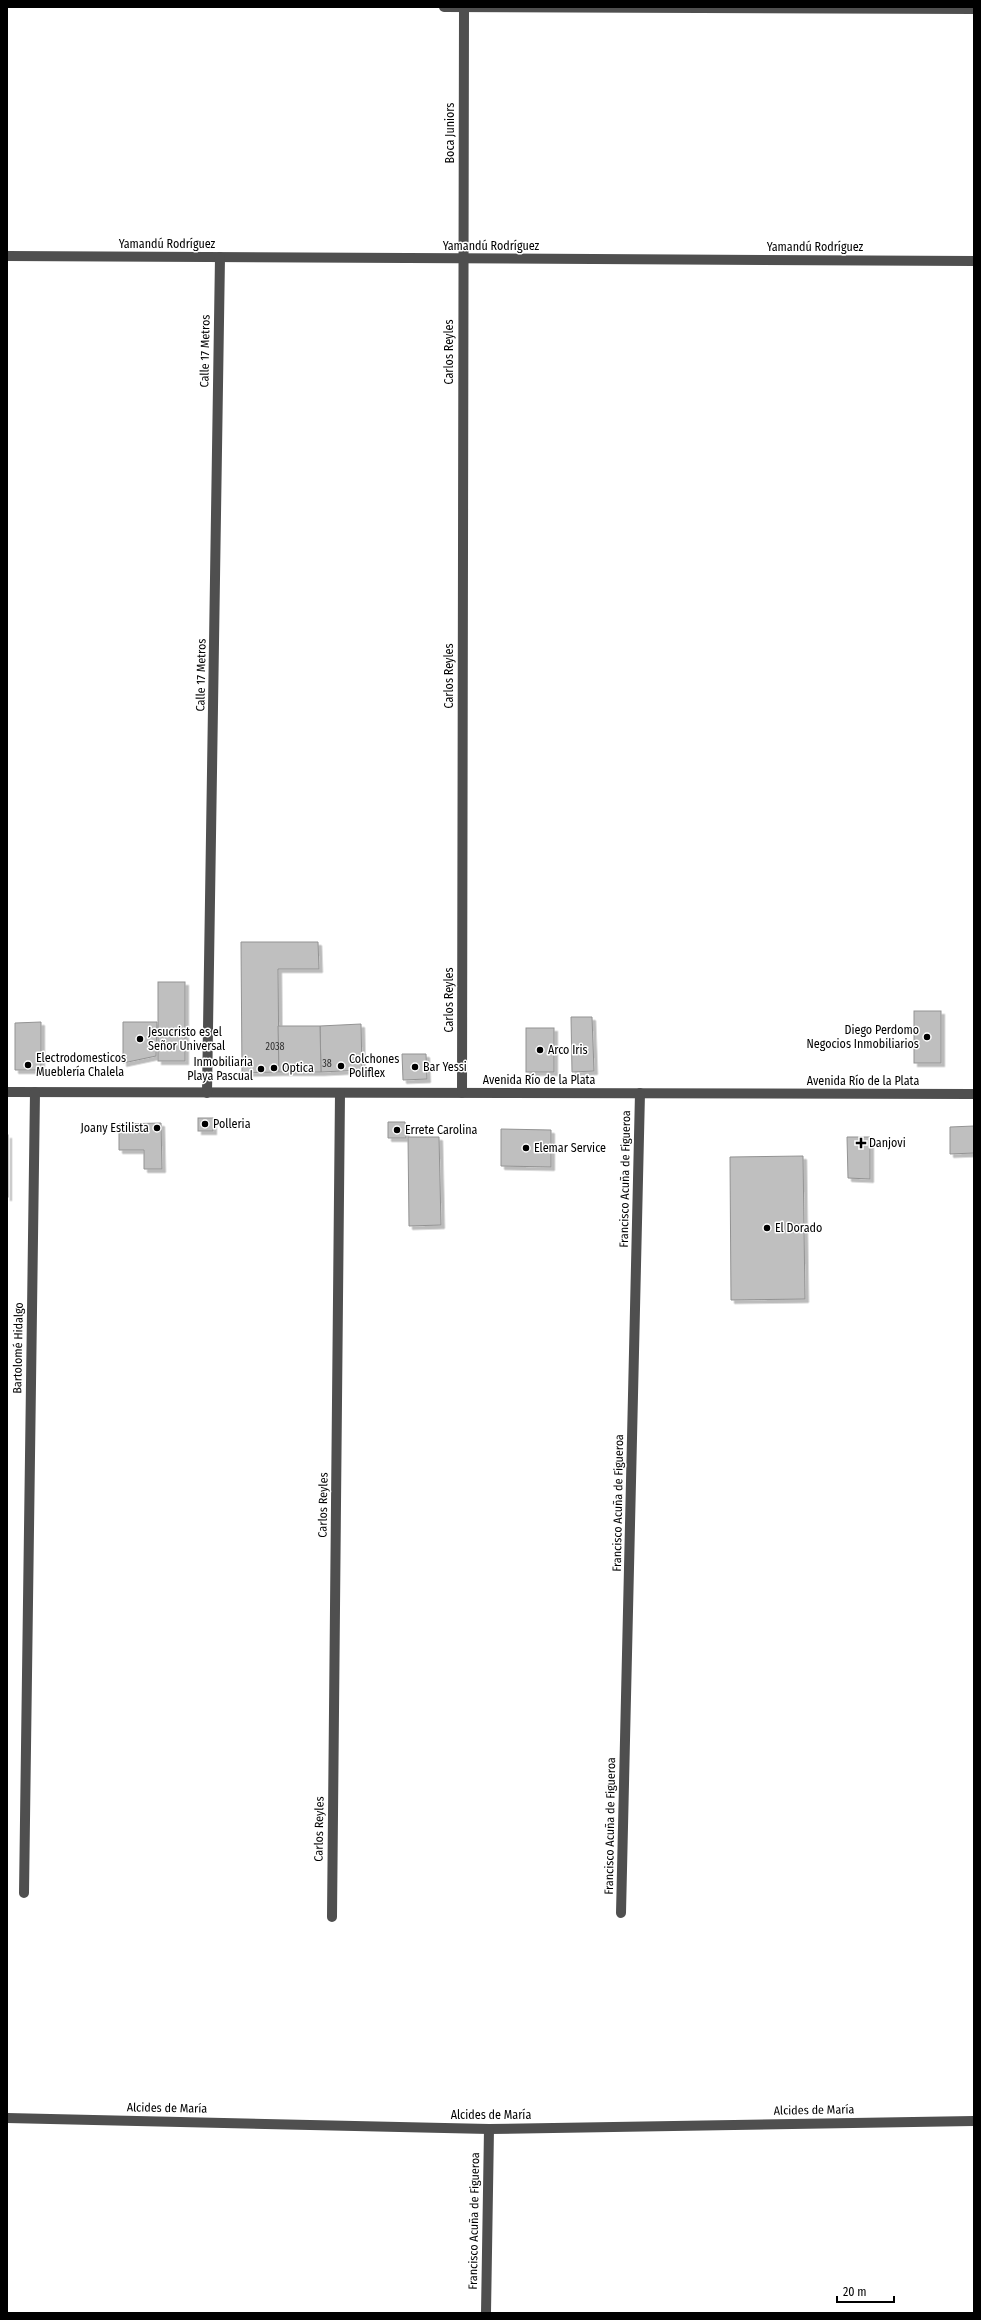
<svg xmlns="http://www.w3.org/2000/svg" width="981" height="2320" font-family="'Fira Sans Condensed',sans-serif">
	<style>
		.building { fill: #bfbfbf; stroke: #939393; filter: url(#shadow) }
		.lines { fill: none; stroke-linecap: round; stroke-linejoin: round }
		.minor { stroke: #4f4f4f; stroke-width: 10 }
		.poi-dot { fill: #000; stroke: #fff; stroke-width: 1.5 }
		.labels { text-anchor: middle; stroke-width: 3; stroke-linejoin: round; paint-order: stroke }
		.number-label { font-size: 10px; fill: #303030 }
		.street-label { font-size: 12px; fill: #000; stroke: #fff }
		.poi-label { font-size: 12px; fill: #000; stroke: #fff; text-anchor: start }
	</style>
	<defs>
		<filter id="shadow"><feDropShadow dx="3.5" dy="3.5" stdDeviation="0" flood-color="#0004"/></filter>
	</defs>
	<rect width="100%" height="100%" fill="#fff"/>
	<!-- building -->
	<g class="building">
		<polygon points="241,942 318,942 319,969 278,969 279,1072 242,1073"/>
		<rect x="158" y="982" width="27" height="79"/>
		<rect x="914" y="1011" width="27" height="52"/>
		<polygon points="571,1017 592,1017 594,1071 572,1072"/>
		<polygon points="41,1022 41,1070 15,1070 15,1023"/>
		<polygon points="123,1022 157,1022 156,1056 123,1063"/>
		<polygon points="361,1024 362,1070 321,1072 320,1026"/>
		<polygon points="278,1026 320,1026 321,1072 279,1072"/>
		<rect x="526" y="1028" width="28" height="44"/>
		<polygon points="402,1054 426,1054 427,1079 403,1080"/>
		<rect x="198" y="1118" width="15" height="13"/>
		<polygon points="388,1122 405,1122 406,1138 388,1138"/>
		<polygon points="161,1123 162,1169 144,1169 144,1150 119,1150 119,1124"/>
		<polygon points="974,1126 974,1153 950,1154 950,1127"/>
		<polygon points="501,1129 551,1130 551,1167 501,1166"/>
		<rect x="7" y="1135" width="1" height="62"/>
		<polygon points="408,1137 439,1137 441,1225 409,1226"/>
		<polygon points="847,1137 870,1137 870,1179 848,1178"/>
		<polygon points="803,1156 805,1299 731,1300 730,1157"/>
	</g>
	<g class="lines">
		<!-- minor -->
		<g class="minor">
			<polyline points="444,7 974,9"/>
			<polyline points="7,256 974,261"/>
			<polyline points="7,1092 974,1094"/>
			<polyline points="207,1093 220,257"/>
			<polyline points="462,1093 464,7"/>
			<polyline points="24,1893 35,1092"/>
			<polyline points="621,1913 640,1093"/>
			<polyline points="332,1917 340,1093"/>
			<polyline points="7,2118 489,2129 974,2121"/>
			<polyline points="486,2313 489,2129"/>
		</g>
	</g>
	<!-- markers -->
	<g class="poi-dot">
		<circle cx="927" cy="1037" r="4"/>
		<circle cx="140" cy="1039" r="4"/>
		<circle cx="540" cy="1050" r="4"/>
		<circle cx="28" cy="1065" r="4"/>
		<circle cx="341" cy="1066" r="4"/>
		<circle cx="415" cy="1067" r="4"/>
		<circle cx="274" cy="1068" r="4"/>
		<circle cx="261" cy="1069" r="4"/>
		<circle cx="205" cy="1124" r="4"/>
		<circle cx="157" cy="1128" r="4"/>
		<circle cx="397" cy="1130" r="4"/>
		<path d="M859 1137h4v4h4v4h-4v4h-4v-4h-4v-4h4z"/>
		<circle cx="526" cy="1148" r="4"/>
		<circle cx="767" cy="1228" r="4"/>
	</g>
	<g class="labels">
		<!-- number labels -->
		<g class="number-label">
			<text x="275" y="1050">2038</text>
			<text x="327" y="1067">38</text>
		</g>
		<!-- street labels -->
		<g class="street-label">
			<text transform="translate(450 133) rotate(-90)" y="4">Boca Juniors</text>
			<text x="167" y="248">Yamandú Rodríguez</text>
			<text x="491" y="250">Yamandú Rodríguez</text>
			<text x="815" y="251">Yamandú Rodríguez</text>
			<text transform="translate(205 351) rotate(-89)" y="4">Calle 17 Metros</text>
			<text transform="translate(449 352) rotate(-90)" y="4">Carlos Reyles</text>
			<text transform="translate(201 675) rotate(-89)" y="4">Calle 17 Metros</text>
			<text transform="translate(449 676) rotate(-90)" y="4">Carlos Reyles</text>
			<text transform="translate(449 1000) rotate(-90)" y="4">Carlos Reyles</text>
			<text x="539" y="1084">Avenida Río de la Plata</text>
			<text x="863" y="1085">Avenida Río de la Plata</text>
			<text transform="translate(625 1179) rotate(-89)" y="4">Francisco Acuña de Figueroa</text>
			<text transform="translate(18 1348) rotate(-89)" y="4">Bartolomé Hidalgo</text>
			<text transform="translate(618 1503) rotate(-89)" y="4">Francisco Acuña de Figueroa</text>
			<text transform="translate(323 1505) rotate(-89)" y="4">Carlos Reyles</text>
			<text transform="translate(610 1826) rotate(-89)" y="4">Francisco Acuña de Figueroa</text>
			<text transform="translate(319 1829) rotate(-89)" y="4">Carlos Reyles</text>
			<text transform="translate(167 2108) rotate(1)" y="4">Alcides de María</text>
			<text transform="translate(814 2110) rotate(-1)" y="4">Alcides de María</text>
			<text x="491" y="2119">Alcides de María</text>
			<text transform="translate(474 2221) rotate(-89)" y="4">Francisco Acuña de Figueroa</text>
		</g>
		<!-- poi labels -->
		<g class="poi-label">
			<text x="919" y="1034" text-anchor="end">Diego Perdomo<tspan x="919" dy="14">Negocios Inmobiliarios</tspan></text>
			<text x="148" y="1036">Jesucristo es el<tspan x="148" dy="14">Señor Universal</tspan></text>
			<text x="548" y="1054">Arco Iris</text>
			<text x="36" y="1062">Electrodomesticos<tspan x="36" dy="14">Mueblería Chalela</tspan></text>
			<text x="349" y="1063">Colchones<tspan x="349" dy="14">Poliflex</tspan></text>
			<text x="253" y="1066" text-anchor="end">Inmobiliaria<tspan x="253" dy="14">Playa Pascual</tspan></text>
			<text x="423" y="1071">Bar Yessi</text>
			<text x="282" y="1072">Optica</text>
			<text x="213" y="1128">Polleria</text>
			<text x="149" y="1132" text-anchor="end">Joany Estilista</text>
			<text x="405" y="1134">Errete Carolina</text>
			<text x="869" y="1147">Danjovi</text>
			<text x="534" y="1152">Elemar Service</text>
			<text x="775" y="1232">El Dorado</text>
		</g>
	</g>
	<!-- border -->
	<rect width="981" height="2320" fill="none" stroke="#000000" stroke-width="16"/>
	<!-- scale -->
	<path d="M837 2296v6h57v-6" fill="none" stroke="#000000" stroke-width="2"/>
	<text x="843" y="2296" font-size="12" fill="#000000" stroke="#ffffff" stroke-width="3" paint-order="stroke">20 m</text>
</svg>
